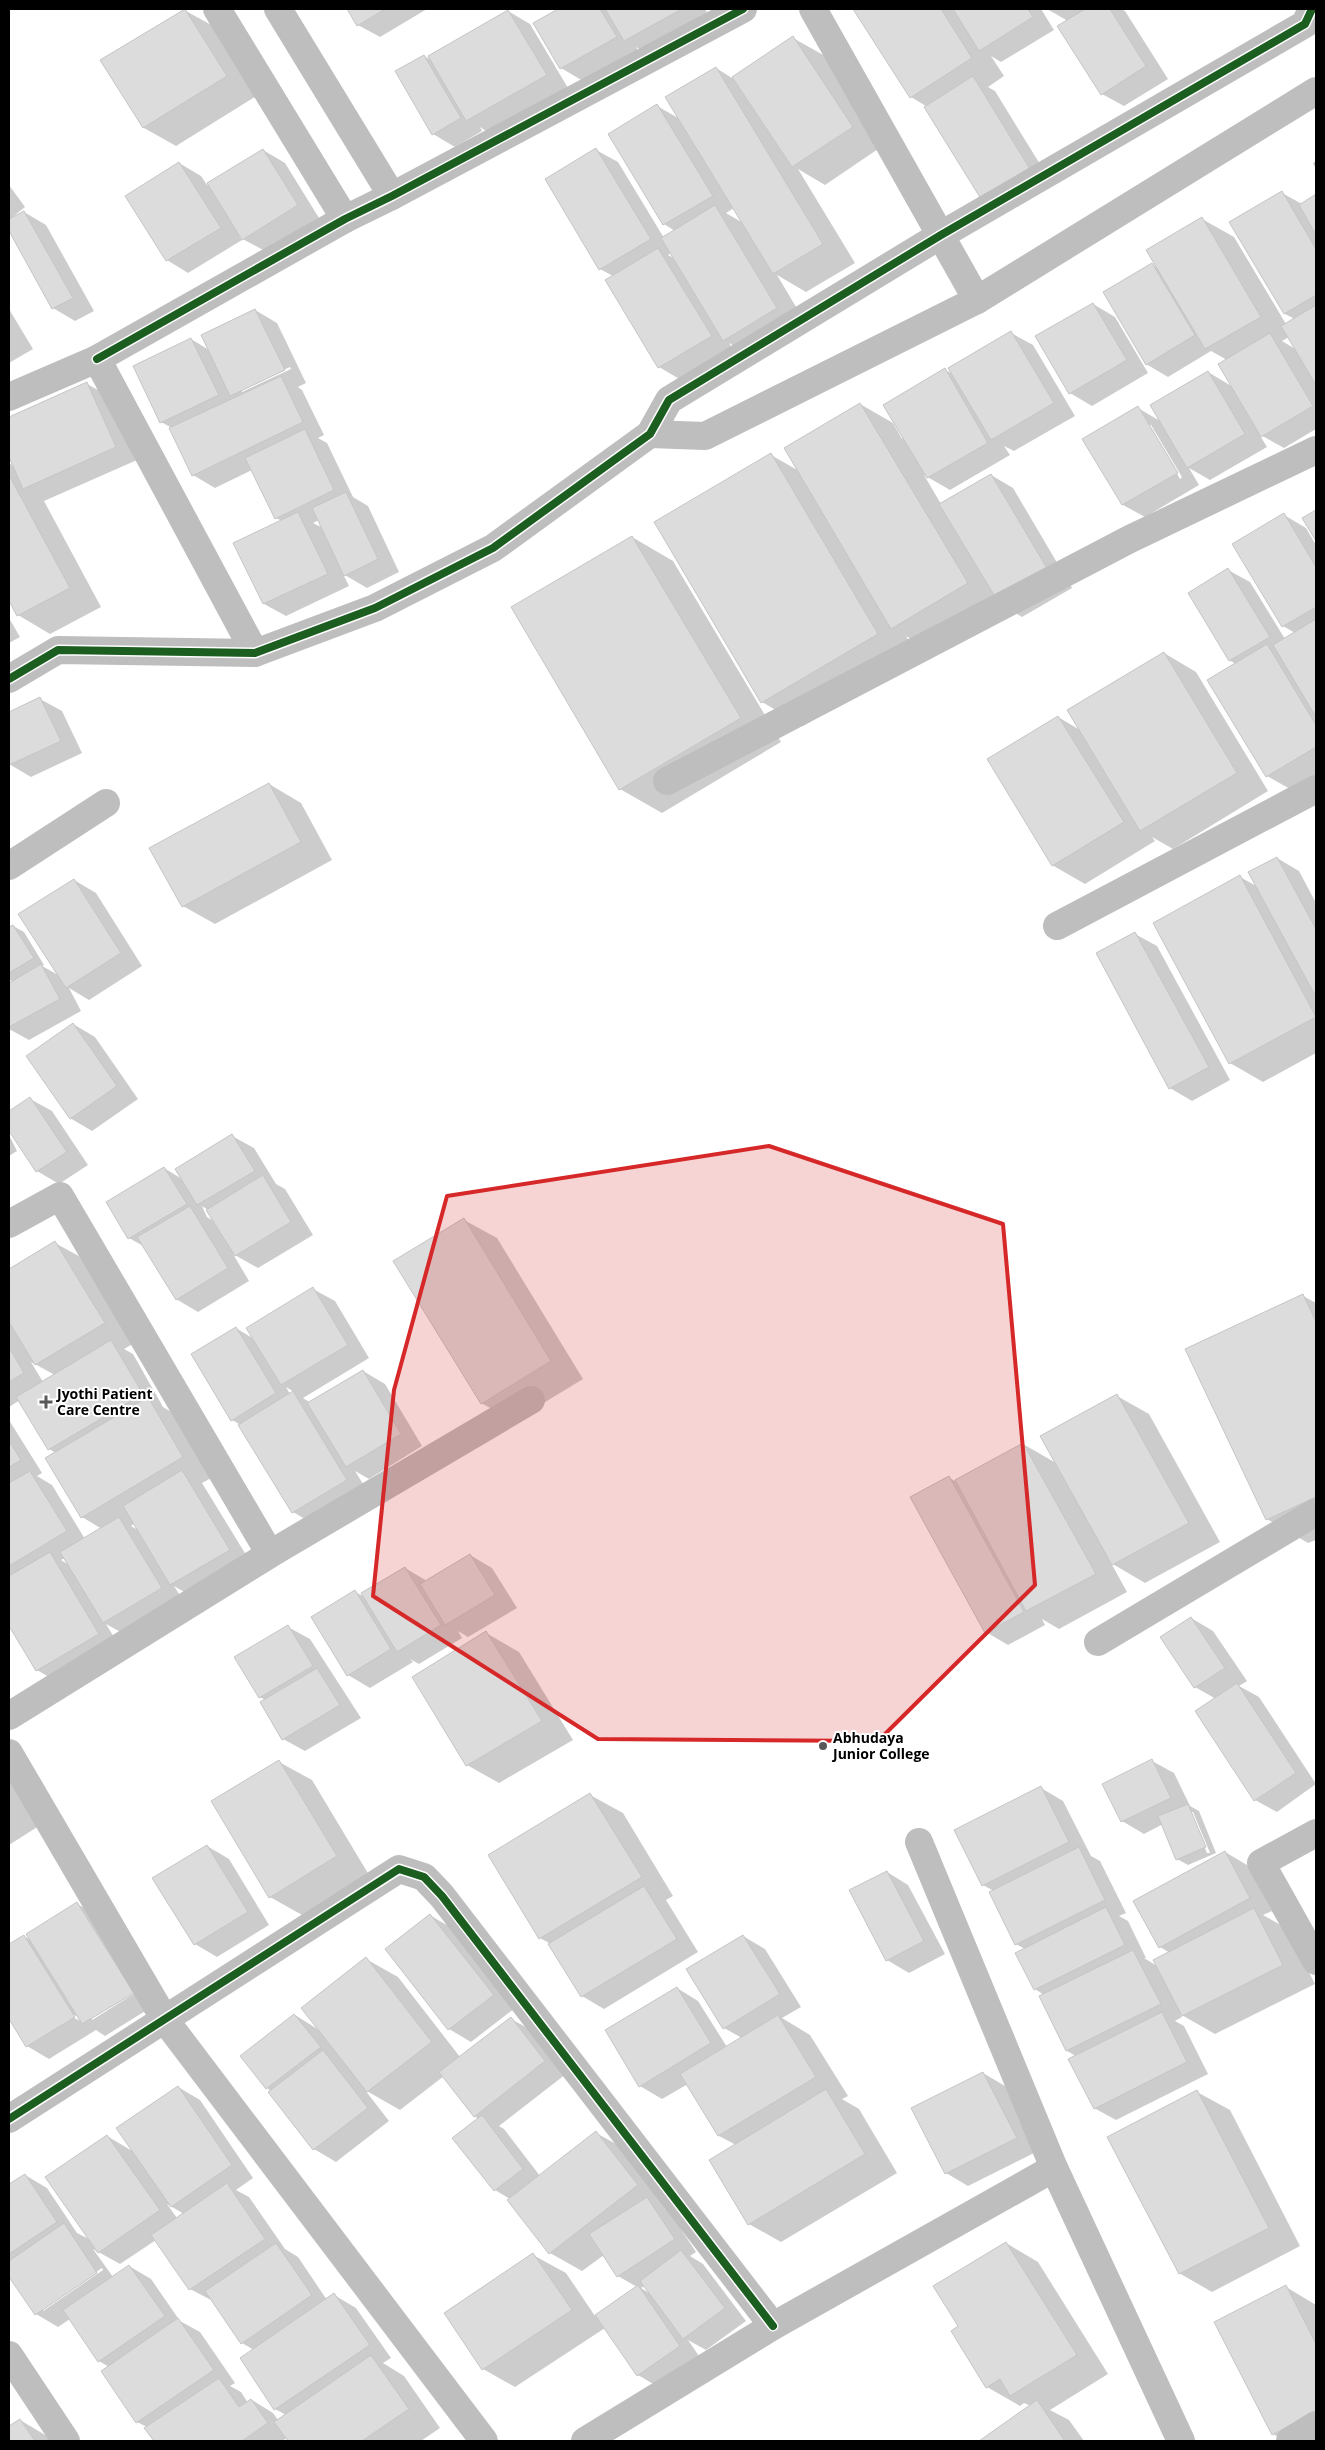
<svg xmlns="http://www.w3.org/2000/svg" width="1325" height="2450" font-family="'Open Sans',sans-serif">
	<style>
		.shadow { fill: #0003; fill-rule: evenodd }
		.building { fill: #dcdcdc; stroke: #c5c5c5 }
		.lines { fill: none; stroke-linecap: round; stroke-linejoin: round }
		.minor { stroke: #bebebe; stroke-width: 28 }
		.cycleway-casing { stroke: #fff; stroke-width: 11 }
		.cycleway { stroke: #1b5e20; stroke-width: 8 }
		.marked { fill: #d62828; fill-opacity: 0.2; stroke: #d62828; stroke-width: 4; stroke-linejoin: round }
		.poi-dot { fill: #595959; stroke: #fff; stroke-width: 2 }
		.labels { text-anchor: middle; stroke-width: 4; stroke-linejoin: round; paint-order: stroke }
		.poi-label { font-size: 14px; font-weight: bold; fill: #000; stroke: #fff; text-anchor: start }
	</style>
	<rect width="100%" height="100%" fill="#fff"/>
	<!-- shadow -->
	<g class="shadow">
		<polygon points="348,9 427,9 380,37 358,25"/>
		<polygon points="561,9 705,9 715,26 658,59 636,47 638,50 583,81 561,68 535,24"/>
		<polygon points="854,9 1041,9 1054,30 1001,62 991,56 1004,76 988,87 995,91 1051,182 911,97"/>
		<polygon points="1047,9 1121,9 1125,11 1168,79 1124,106 1102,94 1068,21"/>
		<polygon points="184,10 217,28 258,95 176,146 144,128"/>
		<polygon points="508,11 530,24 568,88 489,133 480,127 482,131 455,147 433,134 424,56 433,61"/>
		<path d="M793 38 825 56 884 145 825 185 798 169 855 263 806 292 777 275 808 327 756 359 729 343 733 349 681 380 659 367 613 276 600 269 546 180 596 150 618 162 664 238 675 231 664 224 657 106 680 119 716 68 732 78ZM734 208 743 223 726 213ZM671 253 675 259 668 255Z"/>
		<polygon points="263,150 285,163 319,218 265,251 239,237 242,240 188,273 167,260 179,163 201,176 207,185"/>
		<polygon points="1316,161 1316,169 1313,163"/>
		<polygon points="9,185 25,207 10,219 24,212 46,225 94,311 75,321 53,308 9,229"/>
		<path d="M1282 193 1302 204 1316 196V429L1284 448 1259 434 1267 447 1210 480 1189 468 1199 485 1145 517 1123 505 1084 439 1138 408 1160 421 1208 372 1233 387 1227 360 1211 351 1168 377 1146 364 1152 264 1159 269 1202 219 1234 237 1286 324 1295 319 1285 314 1231 223ZM1289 337 1297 350 1282 341ZM1148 425H1151L1182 477 1180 479Z"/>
		<polygon points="1093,304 1115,317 1148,373 1092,406 1070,393"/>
		<polygon points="9,309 33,349 9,363"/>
		<path d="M255 310 277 323 306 383 298 387 302 390 324 435 318 438 327 443 353 497 368 506 399 572 367 588 343 574 349 586 286 616 264 604 282 521 276 518 252 470 215 488 193 475 172 428 161 422 191 339 209 350ZM290 367 291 369 242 392V389ZM319 520 323 528 313 523Z"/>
		<polygon points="1011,333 1033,345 1075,416 1014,451 1004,446 1010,455 950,490 924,475 941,504 991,475 1013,488 1072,588 1022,617 1000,604 924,647 906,636 919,658 803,726 762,702 771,455 799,471 860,404 893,423 902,439 945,370 955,375"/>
		<polygon points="87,384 109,396 137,460 44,501 101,607 50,634 18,615 9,598 9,463 15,467 9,454 9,419"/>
		<polygon points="1284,515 1306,528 1316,545 1316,784 1299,794 1267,776 1236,664 1229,660 1228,570 1250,582 1285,639 1295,633 1283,626 1234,545"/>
		<polygon points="632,537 673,561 781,742 662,813 620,789"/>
		<polygon points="9,618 20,637 9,643"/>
		<polygon points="1164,653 1196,672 1268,791 1173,849 1152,837 1155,841 1085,884 1052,865 1058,717 1080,730"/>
		<polygon points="40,699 62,711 82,753 31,777 9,764 9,713"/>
		<polygon points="269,784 301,803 332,860 215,924 183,906"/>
		<polygon points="1277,858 1299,871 1316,903 1316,1053 1263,1082 1230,1063 1240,877 1258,887"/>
		<polygon points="74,880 96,893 142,966 89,1000 69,988 81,1011 29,1040 9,1029 9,984 13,982 9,979 9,929 13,926 24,932 44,965 42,966 60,976"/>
		<polygon points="1135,934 1157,946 1230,1080 1192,1101 1170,1088"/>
		<polygon points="73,1024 95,1037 138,1099 92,1131 70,1118"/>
		<polygon points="30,1099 52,1111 88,1165 59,1184 37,1171 9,1129 9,1113"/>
		<polygon points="9,1135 17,1151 9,1156"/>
		<path d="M232 1136 254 1148 276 1184 285 1189 313 1235 258 1268 233 1254 249 1281 198 1312 176 1299 145 1247 129 1238 164 1168 182 1179ZM202 1206 208 1210 215 1222 207 1217Z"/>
		<polygon points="464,1220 497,1238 583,1379 514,1421 481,1403"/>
		<path d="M55 1243 88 1261 136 1342 124 1349 133 1354 163 1407 180 1417 215 1476 202 1483 251 1563 193 1597 174 1586 183 1600 126 1635 106 1624 120 1647 59 1683 37 1670 9 1624V1420L42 1473 37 1476 52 1485 85 1539 102 1529 82 1517 56 1453 49 1449 20 1400 9 1407V1271ZM31 1362 55 1375 43 1382ZM135 1523 138 1530 131 1526ZM65 1558 69 1565 61 1560Z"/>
		<path d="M313 1289 335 1301 369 1358 303 1398 311 1403 363 1371 385 1384 422 1446 369 1479 355 1471 368 1492 315 1525 293 1512 239 1424 232 1420 236 1328 254 1339ZM286 1387 294 1392 290 1394Z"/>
		<polygon points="1303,1296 1316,1303 1316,1540 1308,1543 1267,1519"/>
		<polygon points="1117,1396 1149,1414 1220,1542 1145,1583 1111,1563 1127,1592 1059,1629 1042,1619 1045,1625 1008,1645 986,1632 948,1477 955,1481 1023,1444 1056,1463"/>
		<polygon points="470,1555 492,1568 517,1608 468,1637 458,1631 462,1638 419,1664 410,1659 413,1662 370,1688 348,1675 355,1592 365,1597 405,1568 427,1581"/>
		<polygon points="1191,1618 1213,1631 1247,1681 1239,1686 1259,1697 1316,1784 1277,1812 1255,1800 1216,1699 1195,1687"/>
		<polygon points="288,1627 310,1639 361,1718 305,1751 283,1739 265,1700 260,1697 236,1658"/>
		<polygon points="486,1633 519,1652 573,1740 499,1783 467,1765"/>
		<path d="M1152 1761 1174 1773 1190 1806 1199 1811 1216 1853 1188 1865 1177 1859 1163 1824 1144 1834 1122 1821ZM1190 1812H1193L1210 1853H1207Z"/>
		<polygon points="279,1762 312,1780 369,1875 302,1915 270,1897"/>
		<polygon points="9,1771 42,1824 9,1845"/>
		<polygon points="1041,1788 1063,1801 1091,1856 1100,1861 1126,1913 1119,1916 1128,1921 1146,1958 1144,1958 1157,1966 1170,1953 1160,1947 1225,1852 1247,1865 1272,1911 1263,1915 1286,1928 1315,1984 1215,2034 1180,2014 1182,2017 1175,2021 1184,2026 1208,2074 1116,2120 1094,2108 1076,2056 1067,2051 1041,1997 1044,1995 1035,1989 1025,1949 1016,1944 994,1891 983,1885"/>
		<polygon points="590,1795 623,1813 673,1896 666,1900 698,1952 604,2009 582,1996 549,1943 540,1938"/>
		<polygon points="207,1846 229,1859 269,1925 217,1957 195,1944"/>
		<polygon points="887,1872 908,1885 945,1954 909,1973 887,1960"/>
		<path d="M77 1904 99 1916 155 2005 105 2036 96 2030 49 2059 27 2046 9 2017V1945L24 1936 32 1941ZM138 1988 140 1990 92 2020V2017ZM71 2013 80 2018V2021L69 2015Z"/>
		<polygon points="431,1916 452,1928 515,2008 471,2042 449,2029"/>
		<polygon points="743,1936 765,1949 801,2007 782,2018 810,2035 848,2096 842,2099 859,2109 897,2173 781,2242 749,2224 736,2145 719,2136 688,2084 662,2099 640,2086 677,1988 698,2001 727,2047 742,2038 724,2028"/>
		<path d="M366 1959 398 1977 460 2057 511 2019 533 2031 566 2074 499 2126 504 2129 540 2176 596 2133 629 2151 670 2204 664 2208 669 2211 696 2252 690 2256 703 2264 746 2321 706 2350 688 2340 701 2359 660 2388 638 2375 605 2328 515 2387 483 2369 533 2255 566 2273 595 2316 637 2287 618 2276 604 2255 582 2271 550 2253 510 2199 495 2190 479 2119 474 2116 444 2076 400 2110 365 2090 389 2121 336 2162 314 2149 271 2091 267 2088 295 2015 319 2030ZM645 2286 652 2295 641 2288Z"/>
		<polygon points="983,2073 1005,2086 1038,2151 968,2186 946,2173"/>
		<path d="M178 2087 200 2100 253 2178 236 2190 249 2197 285 2249 298 2257 327 2300 334 2295 356 2308 391 2358 383 2363 404 2376 440 2428 421 2441H289L287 2438 282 2441H155L147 2427 137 2422 109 2367 99 2361 70 2319 58 2327 36 2314 9 2275V2186L25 2175 47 2188 77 2233 91 2240 107 2136 134 2152ZM167 2204 184 2214 177 2218ZM156 2240 190 2289 213 2301 242 2343 254 2350 275 2409 286 2415 278 2420 273 2413 252 2400 248 2403 241 2392 230 2386 235 2383 200 2332 180 2321 151 2279 129 2266 113 2277 93 2249 120 2264ZM102 2268 103 2270 43 2311V2308Z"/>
		<polygon points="1197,2092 1230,2110 1300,2246 1212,2292 1179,2273"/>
		<polygon points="1006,2243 1038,2262 1108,2374 1050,2410 1069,2420 1084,2441 981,2441 1031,2406 1024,2403 1020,2406 987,2387"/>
		<polygon points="1286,2287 1316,2305 1316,2441 1286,2441 1273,2434"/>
		<polygon points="20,2420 52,2439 54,2441 9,2441 9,2428"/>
	</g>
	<!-- building -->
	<g class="building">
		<polygon points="185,9 227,76 143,128 100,60"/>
		<polygon points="347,9 385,9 357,26"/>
		<polygon points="558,9 600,9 617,37 560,69 533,23"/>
		<polygon points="605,9 682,9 624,41"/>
		<polygon points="853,9 941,9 972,58 910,98"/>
		<polygon points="953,9 1028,9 1033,17 979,51"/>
		<polygon points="1085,9 1110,9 1146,66 1101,95 1057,26"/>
		<polygon points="508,10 547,75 466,121 428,56"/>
		<polygon points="793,36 853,127 792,167 732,77"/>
		<polygon points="424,55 461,118 432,135 395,71"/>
		<polygon points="716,67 823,244 773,274 665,97"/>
		<polygon points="973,76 1030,169 981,199 924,107"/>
		<polygon points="657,104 713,196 663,225 608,134"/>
		<polygon points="596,148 651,239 599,270 545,179"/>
		<polygon points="263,149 298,205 242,240 207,183"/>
		<polygon points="179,162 221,228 166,261 125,196"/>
		<polygon points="1282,191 1316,249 1316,295 1284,314 1229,222"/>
		<polygon points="1316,194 1316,235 1299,205"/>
		<polygon points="715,205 777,308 723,341 661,238"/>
		<polygon points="24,211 73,298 52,309 9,231 9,219"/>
		<polygon points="1202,217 1261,317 1205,349 1146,250"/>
		<polygon points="658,248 712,336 658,368 605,280"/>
		<polygon points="1152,263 1195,335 1146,365 1103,292"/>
		<polygon points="1093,303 1127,360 1069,394 1035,336"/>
		<polygon points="1316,305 1316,385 1281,326"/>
		<polygon points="255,309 285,370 230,396 201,335"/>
		<polygon points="1011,331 1054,403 991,440 948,368"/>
		<polygon points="1270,333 1313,406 1261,437 1218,364"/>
		<polygon points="191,338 219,395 160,423 133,366"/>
		<polygon points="945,368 988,443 927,478 883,405"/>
		<polygon points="1208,371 1245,434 1187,468 1150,405"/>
		<polygon points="281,376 303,422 192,476 169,428"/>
		<polygon points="87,382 116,447 23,489 9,457 9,417"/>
		<polygon points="860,403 968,583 891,629 784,448"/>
		<polygon points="1138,406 1178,473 1122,505 1082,439"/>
		<polygon points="305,429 334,490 275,519 245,458"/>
		<polygon points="771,453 878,634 761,703 654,522"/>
		<polygon points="991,474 1051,575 1000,605 939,504"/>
		<polygon points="9,475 70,588 17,616 9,601"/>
		<polygon points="346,492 378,559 344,576 312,508"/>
		<polygon points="1316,510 1316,541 1302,518"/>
		<polygon points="298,512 328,574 263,604 233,543"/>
		<polygon points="1284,513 1316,567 1316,607 1282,627 1232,544"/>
		<polygon points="632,536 741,718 619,790 511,607"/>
		<polygon points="1228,568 1270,637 1229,661 1188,593"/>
		<polygon points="1316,619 1316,717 1273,645"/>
		<polygon points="1267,644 1316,725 1316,747 1266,777 1207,680"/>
		<polygon points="1164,652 1237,773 1140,831 1067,710"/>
		<polygon points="40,697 61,741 9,765 9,712"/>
		<polygon points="1058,716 1124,822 1052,866 987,759"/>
		<polygon points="269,783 301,842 182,907 149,848"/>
		<polygon points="1277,857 1316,929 1316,997 1248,872"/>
		<polygon points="1240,875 1316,1017 1229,1064 1153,923"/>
		<polygon points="74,879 121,953 66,988 18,914"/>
		<polygon points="13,925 34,958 9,973 9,927"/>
		<polygon points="1135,932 1209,1067 1169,1089 1096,953"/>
		<polygon points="41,964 60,999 9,1027 9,983"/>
		<polygon points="73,1023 117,1086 70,1119 26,1056"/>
		<polygon points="30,1097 67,1152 36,1172 9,1131 9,1111"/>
		<polygon points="232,1134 255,1171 197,1205 175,1169"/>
		<polygon points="164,1167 187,1204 128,1239 106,1202"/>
		<polygon points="263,1175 291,1222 235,1256 206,1210"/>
		<polygon points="190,1206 228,1268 176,1300 137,1237"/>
		<polygon points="464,1218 551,1361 481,1404 393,1261"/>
		<polygon points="55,1241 105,1323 35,1365 9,1322 9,1269"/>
		<polygon points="313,1287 348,1345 281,1385 246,1328"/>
		<polygon points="1303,1294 1316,1322 1316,1497 1266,1520 1185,1349"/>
		<polygon points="236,1327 276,1393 231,1421 191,1354"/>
		<polygon points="111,1340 143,1394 48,1450 16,1397"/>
		<polygon points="9,1347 24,1373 9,1382"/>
		<polygon points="363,1370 401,1434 346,1467 307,1403"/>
		<polygon points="293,1391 347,1480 292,1513 238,1425"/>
		<polygon points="1117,1394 1189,1523 1112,1565 1040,1436"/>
		<polygon points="148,1397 183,1457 81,1518 45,1458"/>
		<polygon points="9,1441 21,1460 9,1467"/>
		<polygon points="1023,1443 1096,1574 1026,1611 955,1480"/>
		<polygon points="182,1470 230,1550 170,1585 123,1506"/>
		<polygon points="30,1471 67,1531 9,1566 9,1483"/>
		<polygon points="949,1476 1024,1612 985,1633 910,1497"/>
		<polygon points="119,1517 162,1588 103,1623 60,1552"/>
		<polygon points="50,1552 99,1634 36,1671 9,1626 9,1576"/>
		<polygon points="470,1554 495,1595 445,1625 420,1584"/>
		<polygon points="405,1567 441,1625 397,1652 361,1593"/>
		<polygon points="355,1590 391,1649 347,1676 311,1617"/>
		<polygon points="1191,1617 1225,1668 1194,1688 1160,1637"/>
		<polygon points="288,1625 313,1666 259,1698 234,1657"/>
		<polygon points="486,1631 542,1721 466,1766 412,1677"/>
		<polygon points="317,1668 340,1705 282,1740 260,1702"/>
		<polygon points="1237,1683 1296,1773 1254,1801 1195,1711"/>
		<polygon points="1152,1759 1171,1798 1121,1822 1102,1784"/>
		<polygon points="279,1760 337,1856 269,1898 211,1801"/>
		<polygon points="1041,1786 1069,1842 982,1886 954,1830"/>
		<polygon points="590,1793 642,1877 539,1939 488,1855"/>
		<polygon points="1188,1804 1206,1847 1176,1860 1158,1816"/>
		<polygon points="207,1845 248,1912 194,1945 152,1878"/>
		<polygon points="1079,1847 1105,1900 1015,1945 989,1892"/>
		<polygon points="1225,1851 1250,1898 1159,1948 1133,1901"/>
		<polygon points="887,1871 924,1941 886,1961 849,1890"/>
		<polygon points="644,1886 677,1939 581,1997 548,1944"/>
		<polygon points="77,1902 134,1993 82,2024 26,1934"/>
		<polygon points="1106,1907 1125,1945 1034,1990 1015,1953"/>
		<polygon points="1254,1908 1283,1965 1182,2016 1153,1960"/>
		<polygon points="430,1914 494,1995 448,2030 385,1949"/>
		<polygon points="24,1935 75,2017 26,2047 9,2019 9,1944"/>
		<polygon points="743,1935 780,1994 723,2029 686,1969"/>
		<polygon points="1133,1950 1161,2004 1066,2051 1039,1996"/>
		<polygon points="366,1957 432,2042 367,2092 301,2008"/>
		<polygon points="677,1987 711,2043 639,2087 605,2030"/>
		<polygon points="1162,2012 1187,2062 1094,2109 1068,2059"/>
		<polygon points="294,2014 321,2047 266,2089 240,2056"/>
		<polygon points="778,2015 816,2077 718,2136 680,2074"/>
		<polygon points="511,2017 545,2061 474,2117 439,2072"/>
		<polygon points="323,2050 368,2108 313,2150 268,2092"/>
		<polygon points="983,2072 1017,2138 945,2174 911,2108"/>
		<polygon points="178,2086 232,2165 171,2207 116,2128"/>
		<polygon points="826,2089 865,2154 748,2225 709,2160"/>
		<polygon points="1197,2090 1269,2228 1179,2274 1107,2137"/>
		<polygon points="482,2115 523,2169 494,2191 452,2138"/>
		<polygon points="596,2131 638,2185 549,2254 507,2200"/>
		<polygon points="107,2135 160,2210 98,2253 45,2177"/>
		<polygon points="25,2174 57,2222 9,2254 9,2184"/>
		<polygon points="227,2183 265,2239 189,2290 151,2235"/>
		<polygon points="647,2197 675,2239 617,2277 589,2234"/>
		<polygon points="64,2223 97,2273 35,2315 9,2277 9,2261"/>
		<polygon points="1006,2242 1077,2355 1010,2396 1000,2379 986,2388 951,2331 958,2326 933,2286"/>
		<polygon points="276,2243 312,2295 241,2344 205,2291"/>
		<polygon points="681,2250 725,2308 683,2339 640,2281"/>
		<polygon points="533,2253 572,2310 482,2370 444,2313"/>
		<polygon points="129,2265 165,2316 98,2362 63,2310"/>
		<polygon points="638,2285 680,2346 637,2376 595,2315"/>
		<polygon points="1286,2285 1316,2344 1316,2412 1272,2435 1214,2322"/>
		<polygon points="334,2293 370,2345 274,2410 240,2358"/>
		<polygon points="178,2318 214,2370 136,2423 101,2371"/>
		<polygon points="371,2355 409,2409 362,2441 288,2441 274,2422"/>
		<polygon points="219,2378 239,2407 251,2399 268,2423 242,2441 154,2441 144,2428"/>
		<polygon points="1037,2400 1065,2441 979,2441"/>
		<polygon points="20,2419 35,2441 9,2441 9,2426"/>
	</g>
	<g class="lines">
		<!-- minor -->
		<g class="minor">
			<polyline points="217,9 345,219"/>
			<polyline points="278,9 392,196"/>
			<polyline points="813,9 977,300"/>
			<polyline points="97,359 345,219 392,196 743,9"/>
			<polyline points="9,397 97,359 255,653"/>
			<polyline points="650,434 705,436 977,300 1316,91"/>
			<polyline points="9,679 58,650 255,653 375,608 493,548 650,434 669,400 941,235 1305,24 1312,9"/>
			<polyline points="667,781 1130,539 1316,450"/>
			<polyline points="9,866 106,803"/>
			<polyline points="1057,926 1316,789"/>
			<polyline points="9,1224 60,1196 270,1554"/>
			<polyline points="1098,1642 1316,1512"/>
			<polyline points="9,1716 270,1554 531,1400"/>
			<polyline points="9,1753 165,2020 484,2441"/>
			<polyline points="1316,1833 1261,1863 1316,1961"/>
			<polyline points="919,1842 1054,2168 1181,2441"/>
			<polyline points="9,2119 399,1869 424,1877 442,1896 773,2326"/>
			<polyline points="9,2355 66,2441"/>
			<polyline points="585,2441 773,2326 1054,2168"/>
			<polyline points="1290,2441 1316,2425"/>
		</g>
		<defs>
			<g id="cycleway">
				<polyline points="97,359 345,219 392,196 743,9"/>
				<polyline points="9,679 58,650 255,653 375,608 493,548 650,434 669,400 941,235 1305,24 1312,9"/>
				<polyline points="9,2119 399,1869 424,1877 442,1896 773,2326"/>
			</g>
		</defs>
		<!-- cycleway casing -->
		<use href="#cycleway" class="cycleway-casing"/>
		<!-- cycleway -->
		<use href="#cycleway" class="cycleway"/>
	</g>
	<!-- marked area -->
	<path class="marked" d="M769 1146 1003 1224 1035 1585 878 1741 598 1739 373 1596 394 1390 447 1196Z"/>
	<!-- markers -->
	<g class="poi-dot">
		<path d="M43.5 1394.5h5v5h5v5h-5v5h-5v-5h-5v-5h5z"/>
		<circle cx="823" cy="1746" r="5"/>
	</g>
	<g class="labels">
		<!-- poi labels -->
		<g class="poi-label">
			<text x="57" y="1399">Jyothi Patient<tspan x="57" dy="16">Care Centre</tspan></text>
			<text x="833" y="1743">Abhudaya<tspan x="833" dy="16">Junior College</tspan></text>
		</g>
	</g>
	<!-- border -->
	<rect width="1325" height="2450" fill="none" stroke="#000000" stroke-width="20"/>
</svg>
